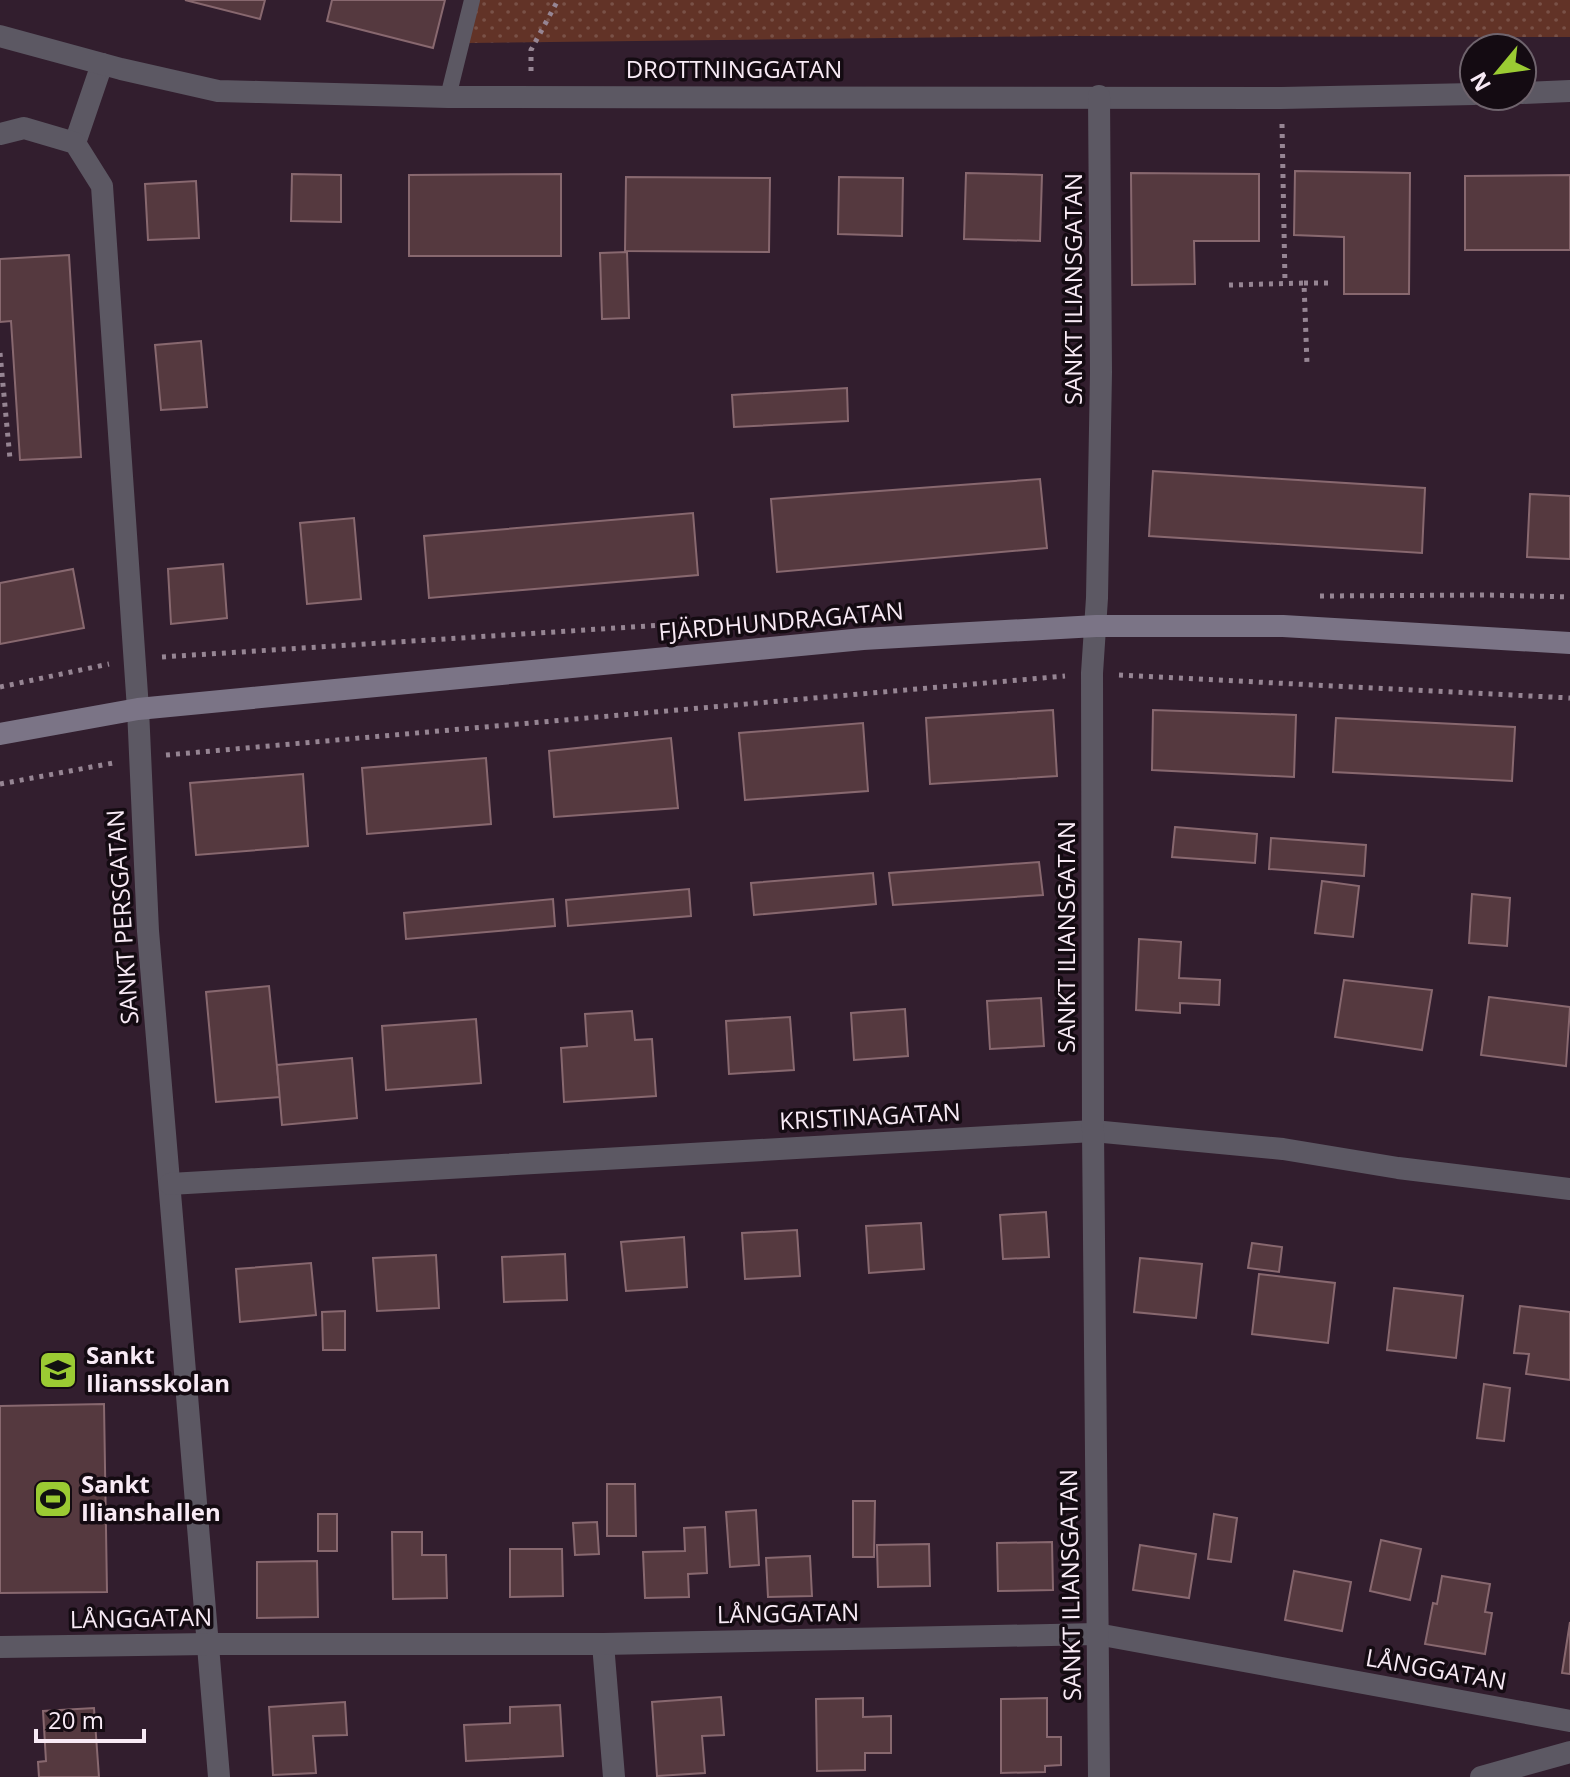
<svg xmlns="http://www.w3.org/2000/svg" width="1570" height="1777" font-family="'Open Sans',sans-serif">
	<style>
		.park { fill: url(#park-dots) }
		.building { fill: #55393f; stroke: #88686f; stroke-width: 2 }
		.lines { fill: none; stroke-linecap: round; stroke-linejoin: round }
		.path { stroke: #968593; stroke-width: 5; stroke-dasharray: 4 6; stroke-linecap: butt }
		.service { stroke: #5c5863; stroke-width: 16 }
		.pedestrian { stroke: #5c5863; stroke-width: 22 }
		.minor { stroke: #5c5863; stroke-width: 22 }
		.secondary { stroke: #7b7486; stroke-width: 22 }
		.labels { text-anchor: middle; stroke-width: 7; stroke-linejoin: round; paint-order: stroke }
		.street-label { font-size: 24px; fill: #f8eaf5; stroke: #140b12 }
		.poi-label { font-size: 24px; font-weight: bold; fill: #f8eaf5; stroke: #140b12; text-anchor: start }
	</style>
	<defs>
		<pattern id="park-dots" width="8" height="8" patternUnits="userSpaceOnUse" patternTransform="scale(2)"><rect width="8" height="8" fill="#623327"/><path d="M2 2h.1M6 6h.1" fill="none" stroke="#795147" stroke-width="1.8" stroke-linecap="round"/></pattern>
	</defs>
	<rect width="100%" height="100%" fill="#321e2e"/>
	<!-- park -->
	<polygon class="park" points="479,0 1570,0 1570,37 1070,36 468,43"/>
	<!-- building -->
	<g class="building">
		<polygon points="185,0 265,0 260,19"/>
		<polygon points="332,0 445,0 433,48 327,21"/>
		<polygon points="1295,171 1410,173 1409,294 1344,294 1344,237 1294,235"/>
		<polygon points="966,173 1042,175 1040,241 964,239"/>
		<polygon points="1131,173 1259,174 1259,241 1194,241 1195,284 1132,285"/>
		<polygon points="292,174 341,175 341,222 291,221"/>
		<polygon points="561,174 561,256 409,256 409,175"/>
		<polygon points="1570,175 1570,250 1465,250 1465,176"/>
		<polygon points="626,177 770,178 769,252 625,251"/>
		<polygon points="839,177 903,178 902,236 838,234"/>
		<polygon points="196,181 199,238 148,240 145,184"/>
		<polygon points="627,252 629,318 602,319 600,253"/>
		<polygon points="69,255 81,457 20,460 11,321 0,322 0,259"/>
		<polygon points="201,341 207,407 161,410 155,345"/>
		<polygon points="847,388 848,421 734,427 732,395"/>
		<polygon points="1153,471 1425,488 1422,553 1149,536"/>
		<polygon points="1040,479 1047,548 777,572 771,499"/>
		<polygon points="1530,494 1570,496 1570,559 1527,557"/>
		<polygon points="693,513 698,575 429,598 424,536"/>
		<polygon points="354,518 361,599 307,604 300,523"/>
		<polygon points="223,564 227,618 171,624 168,569"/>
		<polygon points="73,569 84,628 0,644 0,583"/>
		<polygon points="1053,710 1057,776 930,784 926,718"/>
		<polygon points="1153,710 1296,715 1294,777 1152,770"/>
		<polygon points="1336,718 1515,727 1512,781 1333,772"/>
		<polygon points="863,723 868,791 745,800 739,733"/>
		<polygon points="671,738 678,808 554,817 549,751"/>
		<polygon points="486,758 491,824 367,834 362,768"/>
		<polygon points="303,774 308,846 196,855 190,783"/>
		<polygon points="1175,827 1257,834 1255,863 1172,857"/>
		<polygon points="1271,838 1366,845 1364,876 1269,869"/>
		<polygon points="1039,862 1043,895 893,905 889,873"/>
		<polygon points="873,873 876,904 754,915 751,883"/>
		<polygon points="1322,881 1359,886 1353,937 1315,933"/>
		<polygon points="689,889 691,916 568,926 566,900"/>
		<polygon points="1472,894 1510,898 1507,946 1469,943"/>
		<polygon points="553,899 555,926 406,939 404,913"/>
		<polygon points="1139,939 1181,942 1179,978 1220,980 1219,1005 1180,1003 1180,1013 1136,1010"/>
		<polygon points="1344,980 1432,990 1422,1050 1335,1037"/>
		<polygon points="269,986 280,1097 216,1102 206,992"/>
		<polygon points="1489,997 1570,1007 1566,1066 1481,1055"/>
		<polygon points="1041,998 1044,1046 990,1049 987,1001"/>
		<polygon points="905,1009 908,1056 854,1060 851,1013"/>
		<polygon points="632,1011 635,1040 652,1039 656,1096 564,1102 561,1048 587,1046 585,1014"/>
		<polygon points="790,1017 794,1070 729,1074 726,1021"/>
		<polygon points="476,1019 481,1083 386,1090 382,1026"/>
		<polygon points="352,1058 357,1118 282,1125 277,1065"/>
		<polygon points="1046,1212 1049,1257 1003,1259 1000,1215"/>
		<polygon points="921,1223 924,1269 869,1273 866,1226"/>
		<polygon points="797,1230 800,1276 745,1279 742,1233"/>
		<polygon points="684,1237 687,1287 626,1291 621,1242"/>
		<polygon points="1252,1243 1282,1247 1279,1272 1248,1268"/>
		<polygon points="565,1254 567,1300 504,1302 502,1257"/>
		<polygon points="436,1255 439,1308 377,1311 373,1258"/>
		<polygon points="1140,1258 1202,1264 1196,1318 1134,1312"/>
		<polygon points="311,1263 316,1315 240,1322 236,1269"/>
		<polygon points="1259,1274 1335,1283 1328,1343 1252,1334"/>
		<polygon points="1394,1288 1463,1296 1456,1358 1387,1350"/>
		<polygon points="1520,1306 1570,1312 1570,1380 1526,1374 1529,1354 1514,1353"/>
		<polygon points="345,1311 345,1350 323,1350 322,1312"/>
		<polygon points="1484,1384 1510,1388 1504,1441 1477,1438"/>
		<polygon points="104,1404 107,1592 0,1593 0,1406"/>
		<polygon points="607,1484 635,1484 636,1536 607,1536"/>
		<polygon points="853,1501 875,1501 874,1557 853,1557"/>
		<polygon points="756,1510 759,1565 730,1567 726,1512"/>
		<rect x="318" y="1514" width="19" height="37"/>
		<polygon points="1214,1514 1237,1518 1231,1562 1208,1559"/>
		<polygon points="597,1522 599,1554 575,1555 573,1523"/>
		<polygon points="705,1527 707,1573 688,1574 689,1597 645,1598 643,1552 685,1551 684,1528"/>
		<polygon points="392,1532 422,1532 422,1555 446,1555 447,1598 393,1599"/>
		<polygon points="1381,1540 1421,1549 1410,1600 1370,1591"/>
		<polygon points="1052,1542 1053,1590 998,1591 997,1543"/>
		<polygon points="929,1544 930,1586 878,1587 877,1545"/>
		<polygon points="1140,1545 1196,1554 1189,1598 1133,1590"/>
		<polygon points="510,1549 562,1549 563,1596 510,1597"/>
		<polygon points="810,1556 812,1596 768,1597 766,1558"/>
		<polygon points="317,1561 318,1617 257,1618 257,1562"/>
		<polygon points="1294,1571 1351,1582 1342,1631 1285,1620"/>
		<polygon points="1442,1576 1490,1584 1485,1612 1492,1613 1485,1654 1425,1644 1433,1603 1437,1604"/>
		<polygon points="1570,1622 1570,1674 1562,1673"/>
		<polygon points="721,1697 724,1735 702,1736 705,1773 657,1776 652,1702"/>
		<polygon points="863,1698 863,1717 891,1716 891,1753 865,1753 865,1770 817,1771 816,1699"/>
		<polygon points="1047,1698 1047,1737 1061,1737 1061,1765 1045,1766 1045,1772 1001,1773 1001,1699"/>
		<polygon points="345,1702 347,1735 313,1736 316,1773 273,1775 269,1707"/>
		<polygon points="560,1705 563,1756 466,1761 464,1725 510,1723 510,1707"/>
		<polygon points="94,1708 99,1777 39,1777 38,1762 46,1761 43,1711"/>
	</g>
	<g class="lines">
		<!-- path -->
		<g class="path">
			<polyline points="531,71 531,50 558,0"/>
			<polyline points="1282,124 1285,283"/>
			<polyline points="1304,283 1334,283"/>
			<polyline points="1229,285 1304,283 1307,364"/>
			<polyline points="0,353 10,459"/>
			<polyline points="1320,596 1487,595 1570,597"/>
			<polyline points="162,657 679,624"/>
			<polyline points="1119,675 1570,698"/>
			<polyline points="0,687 109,664"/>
			<polyline points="166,755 1065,676"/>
			<polyline points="0,784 113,763"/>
		</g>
		<!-- service -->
		<polyline class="service" points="448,97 472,0"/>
		<!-- pedestrian -->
		<polyline class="pedestrian" points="75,143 102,64"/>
		<!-- minor -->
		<g class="minor">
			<polyline points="0,36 121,69 218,91 259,92 448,97 1281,98 1474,94"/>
			<polyline points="1522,93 1570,91"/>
			<polyline points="0,134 24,128 75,143 102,186 138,709 148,931 219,1777"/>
			<polyline points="170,1184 1093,1131 1283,1149 1398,1168 1570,1189"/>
			<polyline points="603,1644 614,1777"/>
			<polyline points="0,1647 208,1644 603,1644 1097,1634 1570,1721"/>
			<polyline points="1099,1777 1093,1131 1092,673 1097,598 1101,372 1099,96"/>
			<polyline points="1481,1777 1570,1752"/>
		</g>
		<!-- secondary -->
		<polyline class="secondary" points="0,734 138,709 863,639 1096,626 1283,626 1570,643"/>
	</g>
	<!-- icons -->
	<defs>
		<symbol id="school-square" viewBox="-11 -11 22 22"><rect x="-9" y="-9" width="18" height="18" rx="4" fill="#9bcb33" stroke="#140b12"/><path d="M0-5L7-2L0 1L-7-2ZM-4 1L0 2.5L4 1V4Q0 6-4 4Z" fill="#111"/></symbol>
		<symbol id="stadium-square" viewBox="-11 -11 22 22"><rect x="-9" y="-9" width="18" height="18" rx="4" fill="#9bcb33" stroke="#140b12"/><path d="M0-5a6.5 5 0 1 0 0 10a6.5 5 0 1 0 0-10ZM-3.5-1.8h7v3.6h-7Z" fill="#111"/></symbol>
	</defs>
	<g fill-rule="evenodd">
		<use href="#school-square" x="36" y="1348" width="44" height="44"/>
		<use href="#stadium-square" x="31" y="1477" width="44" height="44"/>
	</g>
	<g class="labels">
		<!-- street labels -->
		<g class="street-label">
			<text x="734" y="78">DROTTNINGGATAN</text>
			<text transform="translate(1074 289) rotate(-90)" y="8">SANKT ILIANSGATAN</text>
			<text transform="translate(781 622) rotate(-5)" y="8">FJÄRDHUNDRAGATAN</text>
			<text transform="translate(123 917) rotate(-94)" y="8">SANKT PERSGATAN</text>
			<text transform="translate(1067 937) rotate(-90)" y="8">SANKT ILIANSGATAN</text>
			<text transform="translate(870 1117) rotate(-3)" y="8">KRISTINAGATAN</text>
			<text transform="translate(1071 1585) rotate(-91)" y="8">SANKT ILIANSGATAN</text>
			<text transform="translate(788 1614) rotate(-1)" y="8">LÅNGGATAN</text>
			<text transform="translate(141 1619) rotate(-1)" y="8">LÅNGGATAN</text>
			<text transform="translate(1436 1670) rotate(10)" y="8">LÅNGGATAN</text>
		</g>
		<!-- poi labels -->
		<g class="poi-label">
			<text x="86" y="1364">Sankt<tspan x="86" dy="28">Iliansskolan</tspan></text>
			<text x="81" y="1493">Sankt<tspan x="81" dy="28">Ilianshallen</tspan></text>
		</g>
	</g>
	<!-- north arrow -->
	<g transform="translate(1498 72) rotate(241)"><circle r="38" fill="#140b12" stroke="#6f646d" stroke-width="2"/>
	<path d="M0-6L14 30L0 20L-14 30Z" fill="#9bcb33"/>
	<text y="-12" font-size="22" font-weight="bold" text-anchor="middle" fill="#f8eaf5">N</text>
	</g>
	<!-- scale -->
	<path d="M36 1729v12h108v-12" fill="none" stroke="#f8eaf5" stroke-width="4"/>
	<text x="48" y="1729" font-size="24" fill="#f8eaf5" stroke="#140b12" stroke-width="6" paint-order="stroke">20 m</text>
</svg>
